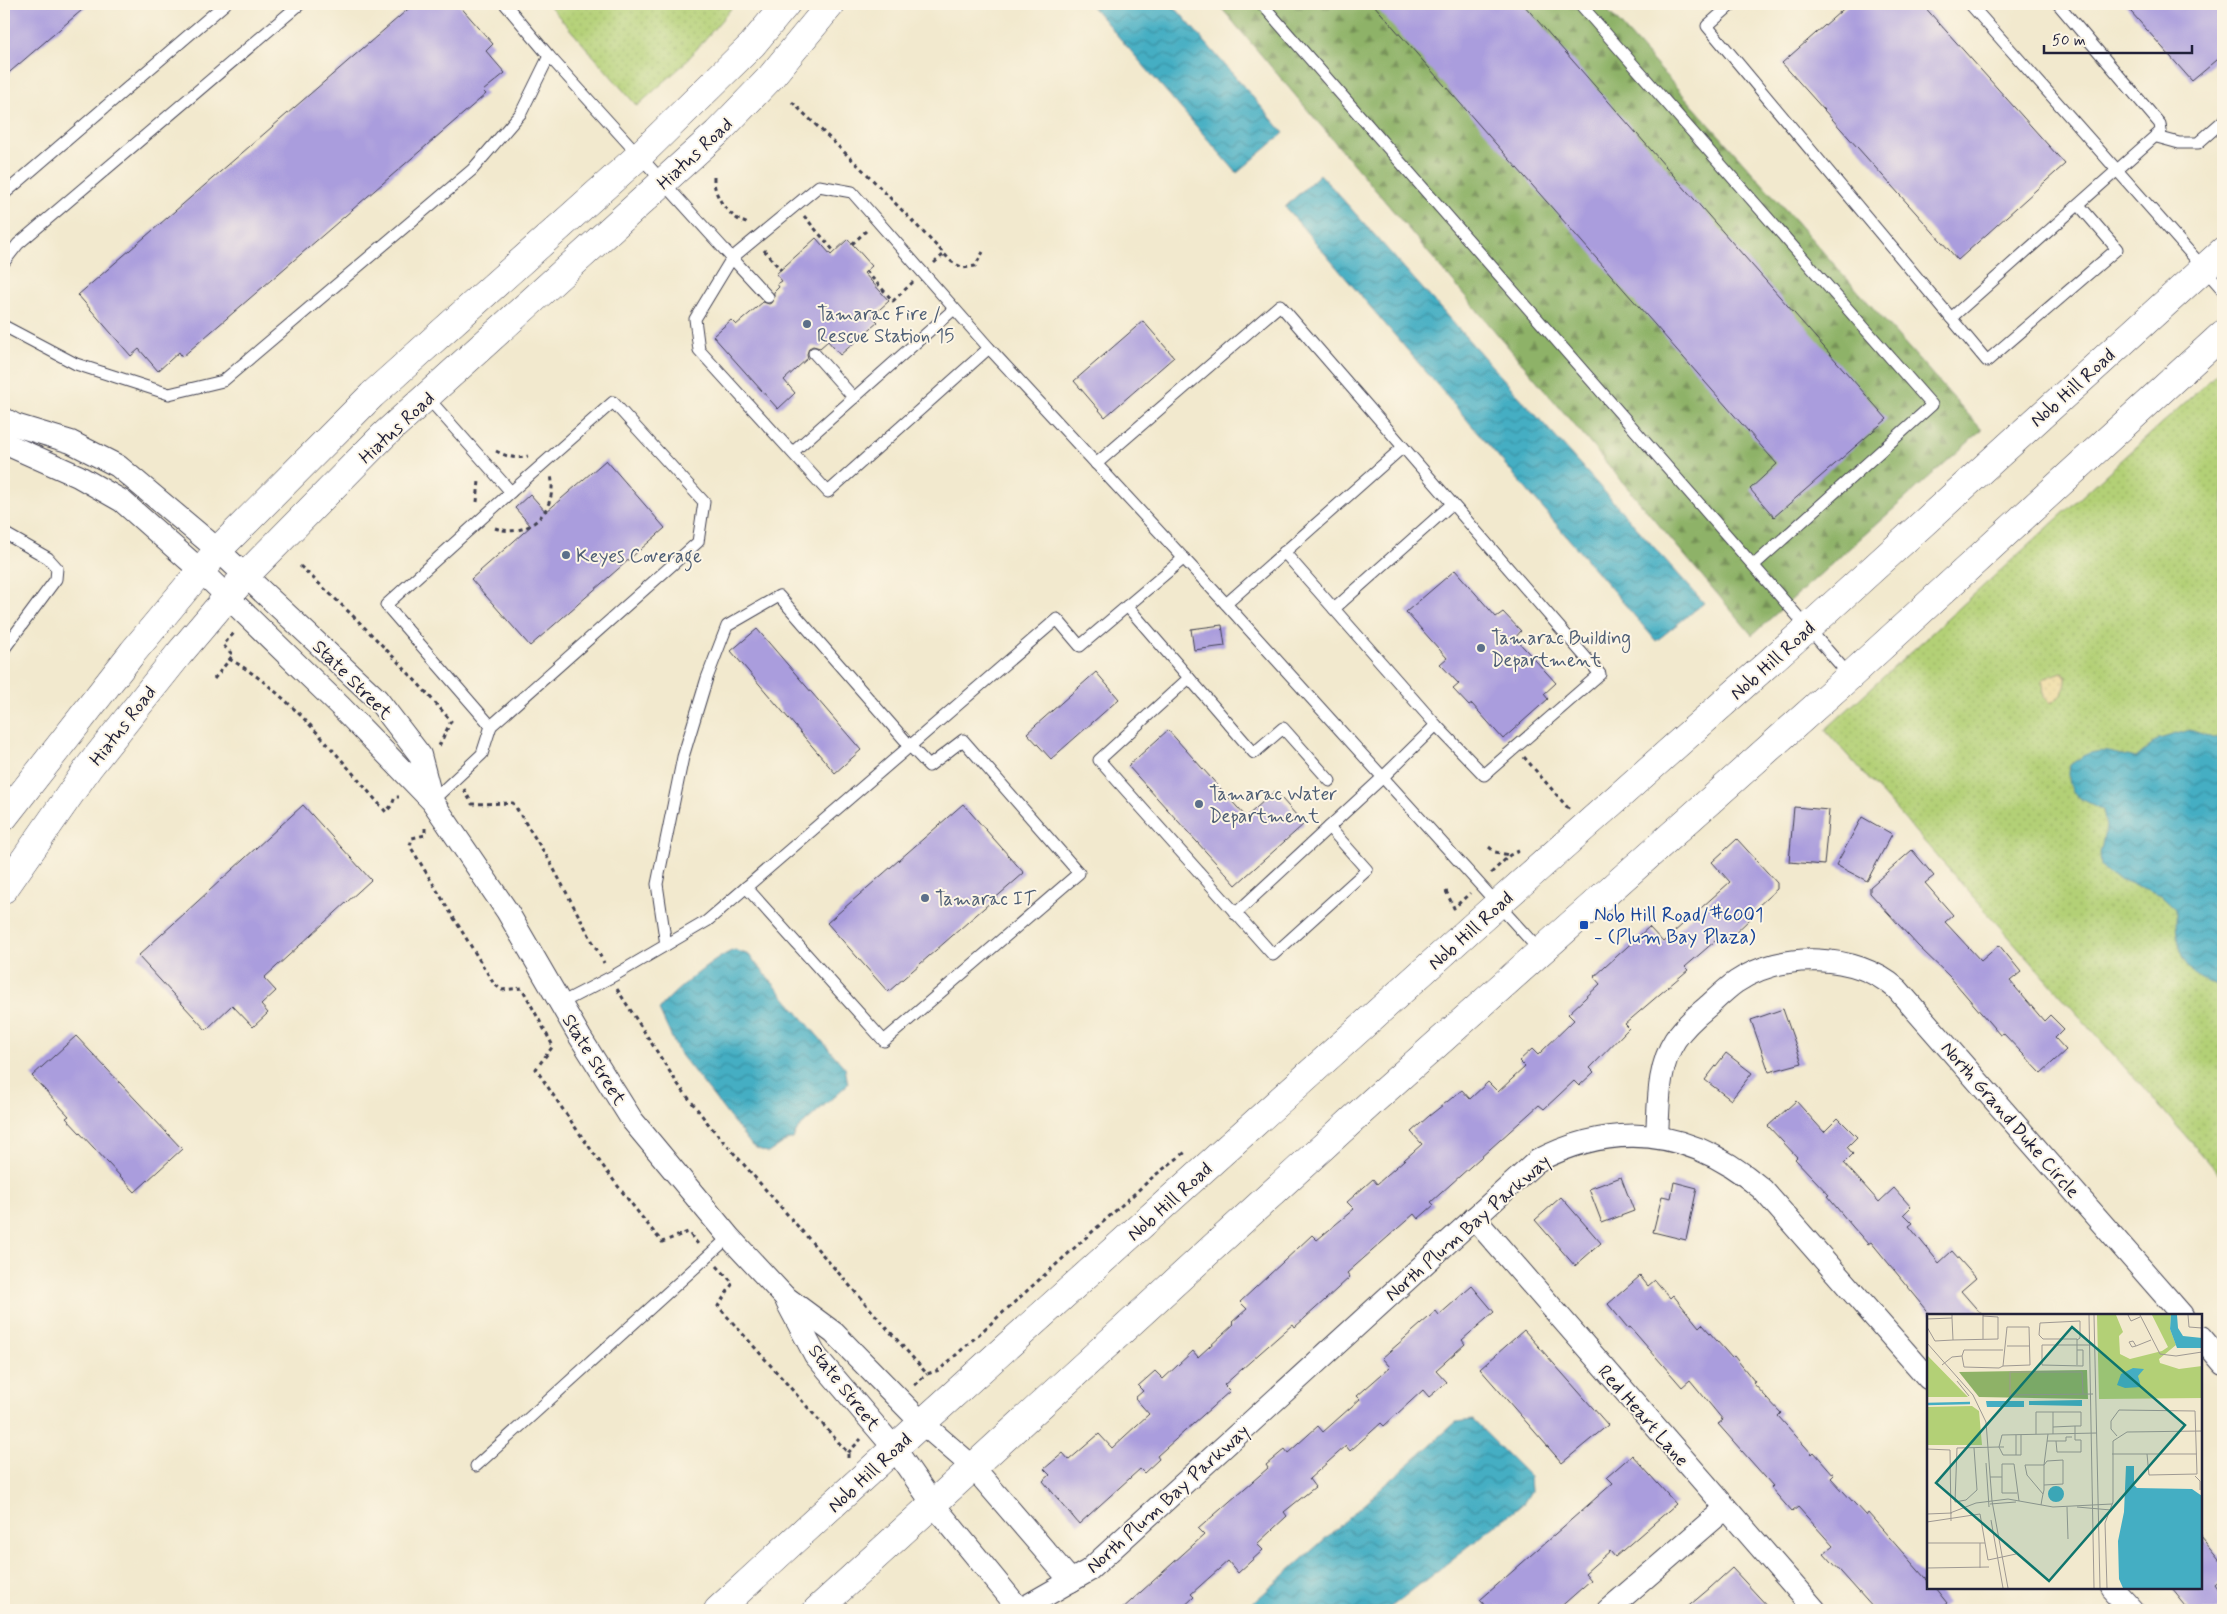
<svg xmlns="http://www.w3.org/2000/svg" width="2227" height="1614" font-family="Mynerve,sans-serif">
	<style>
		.grass { fill: url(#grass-dots); stroke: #6a7958 }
		.forest { fill: url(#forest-firs); stroke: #586a51 }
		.sand { fill: url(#sand-dots); stroke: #887e6c }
		.water { fill: url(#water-waves); stroke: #33687f }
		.building { fill: #aa9ddd }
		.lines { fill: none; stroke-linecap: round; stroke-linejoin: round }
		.service-casing { stroke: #414051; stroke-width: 13 }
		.minor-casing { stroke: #414051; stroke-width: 24 }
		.secondary-casing { stroke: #414051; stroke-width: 29 }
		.path { stroke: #414051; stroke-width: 3; stroke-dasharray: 4 4; stroke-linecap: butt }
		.service { stroke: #fff; stroke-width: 11 }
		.minor { stroke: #fff; stroke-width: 22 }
		.secondary { stroke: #fff; stroke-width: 28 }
		.service-dot { fill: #5c6f8a; stroke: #fcf5e5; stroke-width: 2 }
		.transit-dot { fill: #1a4fb4; stroke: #fcf5e5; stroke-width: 2 }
		.labels { text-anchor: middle; stroke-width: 4; stroke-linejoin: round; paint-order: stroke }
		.street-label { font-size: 19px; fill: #22223b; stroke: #fcf5e5 }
		.service-label { font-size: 19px; fill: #4e5e75; stroke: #fcf5e5; text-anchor: start }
		.transit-label { font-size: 19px; fill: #164399; stroke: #fcf5e5; text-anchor: start }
		.inset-river { fill: none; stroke: #44aec3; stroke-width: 2.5 }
		.inset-road { fill: none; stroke: #9f9993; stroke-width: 1 }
		.view { fill: #0f766e; fill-opacity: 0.15; stroke: #0f766e; stroke-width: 2.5 }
		.inset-edge { fill: none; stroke: #22223b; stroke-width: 2.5 }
	</style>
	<defs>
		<pattern id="grass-dots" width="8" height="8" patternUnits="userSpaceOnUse" patternTransform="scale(1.25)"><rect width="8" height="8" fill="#b3d076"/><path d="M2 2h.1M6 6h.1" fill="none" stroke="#9ab267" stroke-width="1.8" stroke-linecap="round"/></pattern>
		<pattern id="forest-firs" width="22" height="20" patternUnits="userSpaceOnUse" patternTransform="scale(1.25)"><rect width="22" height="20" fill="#8eb267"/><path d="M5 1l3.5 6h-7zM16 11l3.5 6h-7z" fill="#749056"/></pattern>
		<pattern id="sand-dots" width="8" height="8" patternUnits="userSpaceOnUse" patternTransform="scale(1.25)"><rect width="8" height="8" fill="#eeda9e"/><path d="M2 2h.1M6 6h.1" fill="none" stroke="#ccbb89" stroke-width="1.8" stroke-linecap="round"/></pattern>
		<pattern id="water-waves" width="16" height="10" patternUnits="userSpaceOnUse" patternTransform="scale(1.25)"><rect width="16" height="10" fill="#44aec3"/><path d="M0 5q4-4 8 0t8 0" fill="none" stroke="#388da0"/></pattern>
	</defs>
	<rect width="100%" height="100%" fill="#fcf5e5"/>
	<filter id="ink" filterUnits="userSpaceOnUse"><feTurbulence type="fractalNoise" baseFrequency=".02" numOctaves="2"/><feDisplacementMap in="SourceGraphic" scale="10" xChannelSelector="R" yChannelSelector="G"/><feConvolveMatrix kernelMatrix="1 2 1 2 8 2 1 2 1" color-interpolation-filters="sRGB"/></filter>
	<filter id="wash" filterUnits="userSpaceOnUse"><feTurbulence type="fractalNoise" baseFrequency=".0096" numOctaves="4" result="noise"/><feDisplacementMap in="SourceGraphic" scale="20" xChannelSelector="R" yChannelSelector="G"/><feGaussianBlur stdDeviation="1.12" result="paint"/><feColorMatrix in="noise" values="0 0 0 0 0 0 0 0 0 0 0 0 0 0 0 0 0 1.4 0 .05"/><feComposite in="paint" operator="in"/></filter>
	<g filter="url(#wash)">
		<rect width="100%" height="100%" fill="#f2e9ce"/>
		<!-- grass -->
		<g class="grass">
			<polygon points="548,4 735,4 683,65 637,106"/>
			<polygon points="2223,368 2223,1178 1825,730"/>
		</g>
		<!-- forest -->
		<polygon class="forest" points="1218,4 1602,4 1982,430 1752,635"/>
		<!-- sand -->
		<path class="sand" d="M2062 672 2066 677C2067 688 2061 698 2050 703L2044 697 2043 679Z"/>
		<!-- water -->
		<g class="water">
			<polygon points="1090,4 1172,4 1284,133 1237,173"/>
			<polygon points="1320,174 1704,603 1656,641 1285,207"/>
			<path d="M2190 730 2223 741V986C2217 984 2206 983 2201 979 2176 962 2176 935 2176 909L2161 895 2109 875 2101 867 2100 853 2106 827 2103 810C2079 797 2065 796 2070 765 2098 744 2105 752 2136 758L2159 739Z"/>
			<path d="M735 950 749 955 845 1068 848 1084 798 1129 793 1139H789L768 1153 752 1146 678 1051 659 1010C667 996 720 953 735 950Z"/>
			<polygon points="1473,1420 1530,1477 1531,1491 1523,1504 1387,1610 1245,1610 1456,1422"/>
		</g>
		<g id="blocks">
			<!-- building -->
			<g class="building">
				<polygon points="4,4 89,4 4,77"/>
				<polygon points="414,4 458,4 493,44 486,51 505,73 483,91 486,94 182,357 179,352 158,371 139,349 131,356 78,295"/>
				<polygon points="1373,4 1523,4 1887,419 1774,517 1750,489 1777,464"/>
				<polygon points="1849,4 1922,4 2065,164 1958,260 1782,63"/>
				<polygon points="2124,4 2223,4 2223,55 2192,81"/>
				<polygon points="816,238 831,255 848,239 872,266 864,273 889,301 872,316 878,322 840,355 828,341 820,348 813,346 809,348 807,354 808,358 784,380 795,393 778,409 713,336 731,320 736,325 763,302 769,304 773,302 774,292 779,287 777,284 782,281 776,274"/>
				<polygon points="1143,321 1174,357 1105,417 1074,381"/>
				<polygon points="606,460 665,528 530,646 471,579 531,526 515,508 530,494 546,512"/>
				<polygon points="1455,570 1496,617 1503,612 1521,631 1515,638 1556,683 1544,694 1548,699 1503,739 1472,704 1469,706 1453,689 1459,684 1440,664 1447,658 1406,612"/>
				<polygon points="1222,625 1225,646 1194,650 1191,629"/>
				<polygon points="757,629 861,750 835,773 731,651"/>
				<polygon points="1096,672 1119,699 1051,759 1027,733"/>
				<polygon points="1168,730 1246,817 1275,791 1304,824 1236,885 1128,766"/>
				<polygon points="963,804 1024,873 888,992 827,923"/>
				<polygon points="303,805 371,880 264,978 276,991 261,1005 268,1013 253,1027 232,1005 206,1030 138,956"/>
				<polygon points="1794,807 1829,810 1824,865 1789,862"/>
				<polygon points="1862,817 1892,834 1867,881 1836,865"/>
				<polygon points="1737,839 1777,883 1777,889 1748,915 1751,918 1727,941 1722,935 1685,967 1688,970 1625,1024 1629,1028 1590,1068 1594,1072 1579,1086 1574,1081 1544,1109 1539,1105 1431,1202 1434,1205 1418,1219 1414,1214 1347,1273 1350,1277 1325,1300 1295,1327 1293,1324 1260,1353 1224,1385 1230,1391 1157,1456 1159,1459 1144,1473 1140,1469 1079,1524 1043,1481 1050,1475 1044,1469 1063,1453 1069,1460 1099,1434 1112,1448 1149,1414 1135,1398 1143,1391 1138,1386 1155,1371 1163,1379 1193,1351 1198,1357 1234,1324 1232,1322 1247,1309 1240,1302 1312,1235 1317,1240 1354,1209 1347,1202 1373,1179 1377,1184 1422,1144 1411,1132 1429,1116 1462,1090 1470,1099 1488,1082 1498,1092 1525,1067 1519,1061 1532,1049 1538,1055 1574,1020 1568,1014 1600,984 1594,977 1649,927 1663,942 1730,882 1712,862"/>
				<polygon points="1912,850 1934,876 1925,883 1953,915 1945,922 1981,961 1999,945 2021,972 2010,981 2044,1021 2050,1015 2064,1029 2055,1038 2066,1050 2041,1073 2003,1033 2000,1035 1950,977 1918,946 1870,893 1870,887"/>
				<polygon points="1783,1009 1802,1063 1769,1072 1751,1020"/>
				<polygon points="76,1036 182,1149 135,1192 66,1118 69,1116 32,1076"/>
				<polygon points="1726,1053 1752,1073 1731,1100 1705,1080"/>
				<polygon points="1796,1101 1824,1132 1838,1118 1857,1137 1847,1147 1853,1154 1844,1163 1879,1202 1894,1188 1911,1207 1904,1214 1913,1223 1909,1226 1939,1263 1952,1251 1976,1278 1961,1291 1982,1315 1931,1315 1871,1242 1868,1244 1852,1226 1827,1196 1829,1195 1795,1159 1797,1157 1768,1126"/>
				<polygon points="1621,1177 1634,1211 1602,1223 1589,1189"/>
				<polygon points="1674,1182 1697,1188 1686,1240 1653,1232 1662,1196 1671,1198"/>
				<polygon points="1561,1197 1601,1243 1575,1266 1535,1220"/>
				<polygon points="1640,1276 1648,1286 1655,1280 1670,1298 1673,1295 1699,1327 1702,1324 1732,1358 1734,1356 1755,1382 1753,1383 1781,1413 1778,1416 1812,1454 1814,1452 1834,1475 1831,1478 1866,1516 1868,1513 1925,1578 1926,1577 1928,1588 1935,1588 1947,1603 1939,1610 1875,1610 1824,1553 1833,1546 1798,1507 1792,1512 1771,1488 1773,1486 1718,1424 1723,1420 1690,1380 1682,1387 1630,1327 1628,1328 1608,1304"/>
				<polygon points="1472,1286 1494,1312 1462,1340 1465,1344 1436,1370 1447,1382 1429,1397 1423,1390 1384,1426 1381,1423 1350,1451 1346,1446 1309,1479 1315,1487 1284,1512 1287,1516 1257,1544 1263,1550 1238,1573 1228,1561 1191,1594 1194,1597 1180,1610 1121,1610 1204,1535 1198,1529 1268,1468 1266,1465 1285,1449 1288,1453 1318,1426 1323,1432 1360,1399 1357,1396 1390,1367 1382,1358 1436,1311 1439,1315"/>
				<polygon points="1524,1330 1608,1425 1562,1463 1480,1369"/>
				<polygon points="1632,1455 1676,1504 1615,1557 1610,1551 1585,1573 1591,1580 1557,1610 1489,1610 1480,1600 1613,1483 1607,1477"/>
				<polygon points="2201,1536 2223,1563 2223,1580 2216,1586 2223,1596 2223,1610 2190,1610 2172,1588 2201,1588"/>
				<polygon points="1732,1568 1771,1610 1684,1610 1710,1588"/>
			</g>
		</g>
	</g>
	<g filter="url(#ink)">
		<use href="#blocks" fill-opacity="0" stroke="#414051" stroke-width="1"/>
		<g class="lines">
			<defs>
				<g id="service">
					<polyline points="505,4 549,56 732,258 819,186 852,192 989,348 1226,604 1540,951"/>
					<polyline points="1262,4 1850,676"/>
					<polyline points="1580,4 1932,405 1754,565"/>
					<polyline points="1732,4 1707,26 1987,361 2117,249 2079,205"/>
					<polyline points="1970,4 2223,290"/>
					<polyline points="2157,137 2179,143 2198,143 2223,121"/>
					<polyline points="4,194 225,4"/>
					<polyline points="4,262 18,244 300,4"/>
					<polyline points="768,297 732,258 695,319 699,350 828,492 989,348"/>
					<polyline points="1951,318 2161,131 2160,124 2058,4"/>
					<polyline points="4,326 76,364 169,394 223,381 472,170 521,113 549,56"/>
					<polyline points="814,353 854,398"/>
					<polyline points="427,397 511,492 613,402 704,502 698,542 491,726 482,754 432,801"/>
					<polyline points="793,452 954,309"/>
					<polyline points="1096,464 1280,305 1600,674 1484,775 1436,725 1382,778 1329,827 1367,870 1273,955 1099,760 1189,678"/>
					<polyline points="4,533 48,558 57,568 56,579 4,649"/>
					<polyline points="1284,552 1436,725"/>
					<polyline points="1226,604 1403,447"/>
					<polyline points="1127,606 1254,753 1283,728 1330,781"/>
					<polyline points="1334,609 1452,504"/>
					<polyline points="491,726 386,605 511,492"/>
					<polyline points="746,887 884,1041 1079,873 963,740 929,766 910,746 1057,619 1080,646 1184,558"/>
					<polyline points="1235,914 1329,827"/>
					<polyline points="561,1003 615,975 707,921 910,746 779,596 727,626 707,678 683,757 657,884 666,945"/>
					<polyline points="476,1466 729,1237"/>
				</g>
				<g id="minor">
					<polyline points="4,419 15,425 71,442 118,466 218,550 377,699 420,755 431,797"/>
					<polyline points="4,443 78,476 122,501 201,571 341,707 432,801 507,911 580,1037 632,1120 729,1237 784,1296 834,1333 922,1423 973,1467 1071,1581"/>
					<path d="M1657 1136C1659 1105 1657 1068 1675 1040 1683 1028 1696 1016 1707 1007 1716 999 1726 989 1736 982 1783 951 1855 953 1897 989L2182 1315"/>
					<polyline points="1474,1218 1815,1610"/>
					<path d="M787 1302 815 1355 895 1449 933 1504 1020 1610 1088 1571 1537 1161C1618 1119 1693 1130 1762 1189L1928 1378"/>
					<polyline points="2201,1337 2223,1363"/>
					<polyline points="2112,1588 2132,1610"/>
					<polyline points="1608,1610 1726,1508"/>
				</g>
				<g id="secondary">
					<polyline points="4,817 133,652 218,550 372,395 640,155 752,45 786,4"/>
					<polyline points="4,889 89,767 179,654 246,575 383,436 717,133 770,78 831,4"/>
					<polyline points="718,1610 922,1423 1498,904 1809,627 2223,251"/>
					<polyline points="817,1610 1373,1101 1850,676 2223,334"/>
				</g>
			</defs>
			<!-- service casing -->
			<use href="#service" class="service-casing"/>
			<!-- minor casing -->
			<use href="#minor" class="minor-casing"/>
			<!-- secondary casing -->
			<use href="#secondary" class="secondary-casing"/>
			<!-- path -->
			<g class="path">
				<polyline points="792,102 866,173 952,262 963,268 975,266 983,252"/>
				<path d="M714 177C713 194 725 211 739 220 743 223 746 221 749 226"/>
				<polyline points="804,216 834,251"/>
				<polyline points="852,244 866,231"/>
				<polyline points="764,250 781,270"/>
				<polyline points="934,263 943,255"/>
				<polyline points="866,271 893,301 913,282"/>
				<path d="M496 451C506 456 516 460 528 456"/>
				<polyline points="477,502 479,481"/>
				<path d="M495 528C530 540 558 509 551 475"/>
				<path d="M300 566C354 615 404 666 451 721L439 746"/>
				<path d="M229 659C287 689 343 763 386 812L392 805 395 797H399"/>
				<polyline points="214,679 233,655 223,645 235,632"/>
				<polyline points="1524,757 1568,808 1567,809"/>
				<polyline points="464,789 472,804 513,803 549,860 604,963"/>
				<path d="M425 828V835L412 838 410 846 494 984 502 990 522 988 553 1046 536 1069C575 1129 616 1186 662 1242L688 1232 698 1244"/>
				<polyline points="1489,847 1495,852 1509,855"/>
				<polyline points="1491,873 1510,855 1521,850"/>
				<polyline points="1446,891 1454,908 1470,893"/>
				<polyline points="617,989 677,1083 710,1126 927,1374 939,1370 946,1364 1154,1176 1187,1151"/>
				<polyline points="717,1266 733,1283 718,1306 848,1453 848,1460"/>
				<polyline points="914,1385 927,1374"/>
				<polyline points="848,1453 861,1439"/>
			</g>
			<!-- service -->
			<use href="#service" class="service"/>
			<!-- minor -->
			<use href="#minor" class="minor"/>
			<!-- secondary -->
			<use href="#secondary" class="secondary"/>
		</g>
	</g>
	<!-- markers -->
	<g class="service-dot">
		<circle cx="807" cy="324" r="5"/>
		<circle cx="566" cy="555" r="5"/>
		<circle cx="1481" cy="648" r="5"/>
		<circle cx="1199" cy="804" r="5"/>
		<circle cx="925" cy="898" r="5"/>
	</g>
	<rect class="transit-dot" x="1579" y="920" width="10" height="10" rx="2.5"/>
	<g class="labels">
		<!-- street labels -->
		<g class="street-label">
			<text transform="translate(694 153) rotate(-43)" y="7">Hiatus Road</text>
			<text transform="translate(2072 387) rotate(-42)" y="7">Nob Hill Road</text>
			<text transform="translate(396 427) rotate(-43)" y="7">Hiatus Road</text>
			<text transform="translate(1772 660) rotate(-42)" y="7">Nob Hill Road</text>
			<text transform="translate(353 679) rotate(45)" y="7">State Street</text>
			<text transform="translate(122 725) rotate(-52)" y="7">Hiatus Road</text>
			<text transform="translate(1470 930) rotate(-42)" y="7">Nob Hill Road</text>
			<text transform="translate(595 1059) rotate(58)" y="7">State Street</text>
			<text transform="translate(2011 1119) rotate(49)" y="7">North Grand Duke Circle</text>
			<text transform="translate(1169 1201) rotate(-42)" y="7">Nob Hill Road</text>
			<text transform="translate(1467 1227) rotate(-41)" y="7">North Plum Bay Parkway</text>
			<text transform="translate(845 1387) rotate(52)" y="7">State Street</text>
			<text transform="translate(1644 1415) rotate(49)" y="7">Red Heart Lane</text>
			<text transform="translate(869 1472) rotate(-43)" y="7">Nob Hill Road</text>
			<text transform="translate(1167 1498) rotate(-42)" y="7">North Plum Bay Parkway</text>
		</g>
		<!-- service labels -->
		<g class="service-label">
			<text x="817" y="320">Tamarac Fire /<tspan x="817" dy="22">Rescue Station 15</tspan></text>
			<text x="576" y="562">Keyes Coverage</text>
			<text x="1491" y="644">Tamarac Building<tspan x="1491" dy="22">Department</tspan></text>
			<text x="1209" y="800">Tamarac Water<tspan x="1209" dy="22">Department</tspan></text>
			<text x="935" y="905">Tamarac IT</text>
		</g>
		<!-- transit labels -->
		<g class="transit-label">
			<text x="1594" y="921">Nob Hill Road/#6001<tspan x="1594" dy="22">- (Plum Bay Plaza)</tspan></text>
		</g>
	</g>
	<!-- overview -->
	<g transform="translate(1927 1314)">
		<rect width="275" height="275" fill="#f2e9ce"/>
		<path d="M170 1H189L196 18 192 22 193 40 203 45 235 37 241 33 225 1H244L243 15 249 31 232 45 233 49 252 55 275 52V84L172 85ZM0 41 41 83H0ZM45 92 52 97 55 131H0V93Z" fill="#b3d076"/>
		<path d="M160 56 161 85 52 83 32 58Z" fill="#8eb267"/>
		<path d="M244 1H250L251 14 256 22 275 24V34H250L243 15ZM206 54 217 55 211 62 214 73 198 74 190 71 194 60ZM155 86V92L102 91V87ZM59 87H97V93H60ZM199 152H207V171L210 174 265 175 275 182V274H196L192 265 191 227 197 198ZM121 180a8 8 0 1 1 16 0a8 8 0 1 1-16 0Z" fill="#44aec3"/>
		<path class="inset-river" d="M0 90 43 89"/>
		<path class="inset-road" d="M56 1V25M162 1 167 274M167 1 173 274M201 1 204 7 213 3M213 1 233 40 249 42 275 38M261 1 262 13 275 14M0 5 25 4V1M0 13 8 27 26 26 25 4M26 26 71 25V3L56 2M150 26 153 24V7L113 9 112 21 116 25H150V51M0 29 46 81 59 108 65 187 81 274M80 32H103M209 32 206 27 202 28 205 33 209 32 224 26M150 36H156V52L115 51V31H164M35 42 37 53 72 54 76 52 80 13H102L103 51 76 52M15 51 25 43 35 42 37 36H76M30 67 42 82M156 80 155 58H83V81L166 80M126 98V120M126 113 148 112M109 120V98H154V112H148V126H154V138H130L129 127M89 121V141M190 122 184 115V107L192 96 268 97 270 160 222 161 220 140M120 127H139V123H145M77 133H72L76 141H94V121M47 134 50 176 39 186 28 188 30 134 72 133 75 121 170 119M0 135 23 136 24 207M185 140H270M59 149 62 193M268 162 273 167V176M63 163H75V150H87L92 187M75 163V179H90M117 171 136 170V146L120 147 117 151 121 120M63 190 89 188M114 191 115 185 116 180 117 176V151H98L100 161 116 180M140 193 141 225M150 193 184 196M23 199 49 189 81 185 126 193 185 190M0 200 25 199M64 206 76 274M0 208 53 200 61 246 89 240M0 229H58M0 254 62 253M53 254V229M180 274 178 209 186 188V127L200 118 275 117"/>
		<path class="view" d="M145 13 258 111 122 267 9 169Z"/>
		<rect width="275" height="275" class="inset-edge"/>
	</g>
	<!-- margin -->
	<rect width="2227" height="1614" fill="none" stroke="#fcf5e5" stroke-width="20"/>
	<!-- scale -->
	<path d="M2044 45v8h148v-8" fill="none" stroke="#22223b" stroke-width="2.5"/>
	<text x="2052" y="45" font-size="15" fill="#22223b" stroke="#fcf5e5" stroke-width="4" paint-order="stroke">50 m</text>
</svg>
